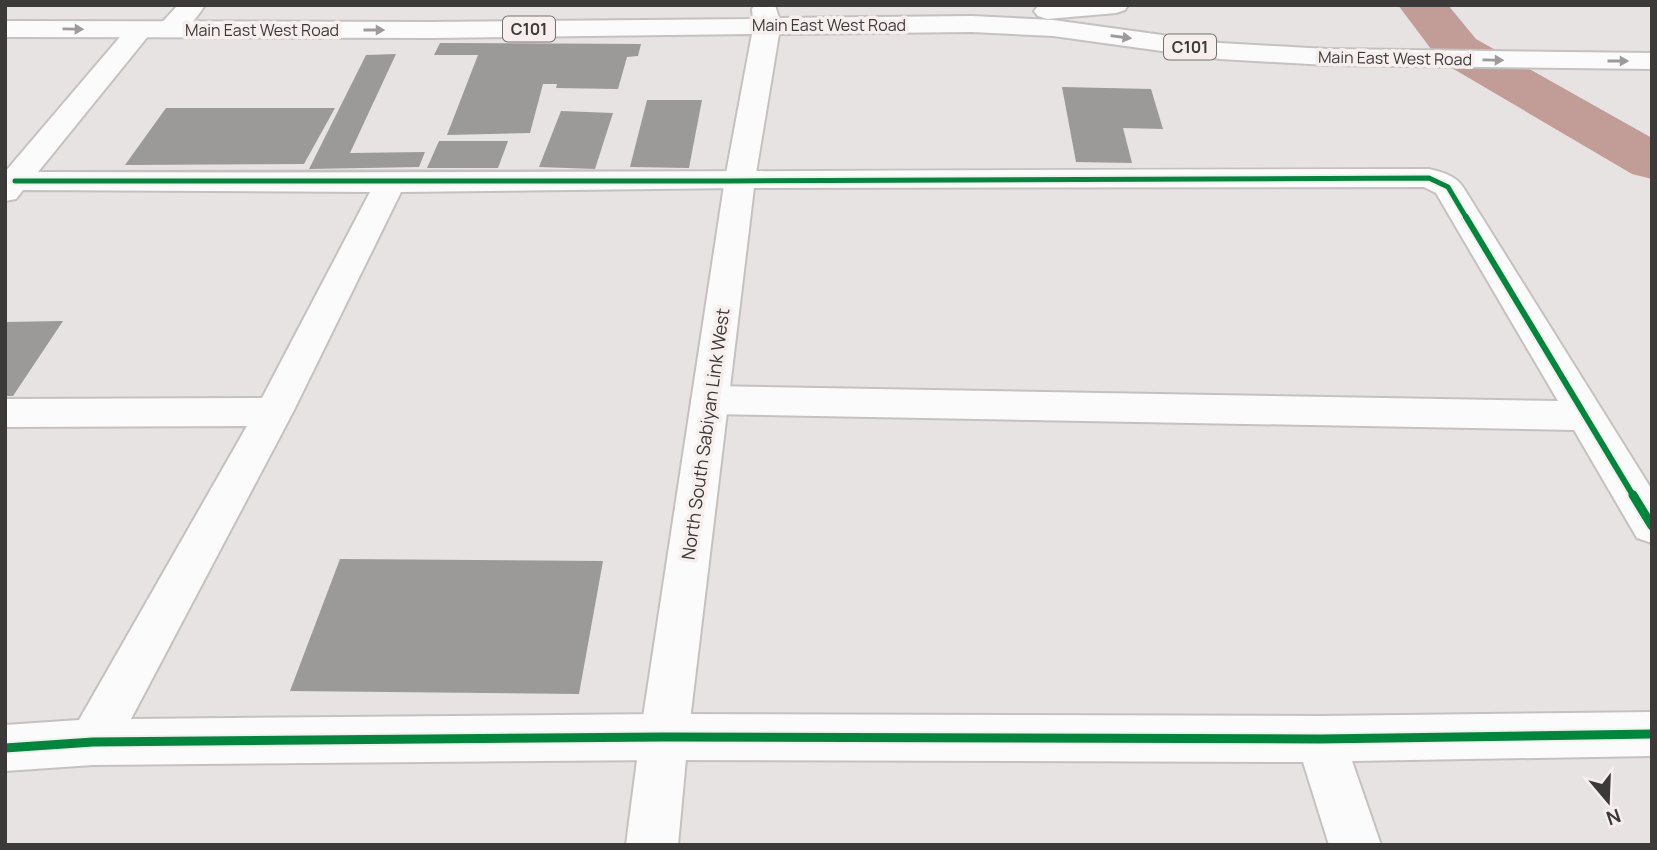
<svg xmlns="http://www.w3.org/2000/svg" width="1657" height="850" font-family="Manrope,sans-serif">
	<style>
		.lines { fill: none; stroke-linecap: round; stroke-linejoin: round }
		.river { fill: #c29c97; fill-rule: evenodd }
		.building { fill: #9c9999 }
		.minor-casing { stroke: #c5c1c1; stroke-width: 4 }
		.primary-casing { stroke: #c5c1c1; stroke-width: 4 }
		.minor { fill: #fcfbfb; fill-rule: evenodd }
		.primary { fill: #fcfbfb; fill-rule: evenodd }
		.cycleway-far2-casing { stroke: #f7efee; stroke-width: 9 }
		.cycleway-far1-casing { stroke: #f7efee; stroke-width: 10 }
		.cycleway-casing { stroke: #f7efee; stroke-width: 13 }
		.cycleway-far2 { stroke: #00873e; stroke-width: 5 }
		.cycleway-far1 { stroke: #00873e; stroke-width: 6 }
		.cycleway { stroke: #00873e; stroke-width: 9 }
		.oneway { fill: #9c9a9a }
		.labels { text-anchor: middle; stroke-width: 7; stroke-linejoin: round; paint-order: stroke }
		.far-street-label { font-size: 16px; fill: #3c3939; stroke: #f7efee }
		.shield { fill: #f7efee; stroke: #74706f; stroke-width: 2 }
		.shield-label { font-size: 16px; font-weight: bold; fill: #3c3939 }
		.street-label { font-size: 18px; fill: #3c3939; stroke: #f7efee }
	</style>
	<rect width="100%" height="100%" fill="#e8e3e3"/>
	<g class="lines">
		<!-- river -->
		<polygon class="river" points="1398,5 1448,5 1476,39 1652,138 1652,179 1632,174 1440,61"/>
	</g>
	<!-- building -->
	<g class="building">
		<polygon points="440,43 641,44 638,56 627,57 618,89 556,88 557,84 543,84 530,133 447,135 478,55 434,55"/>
		<polygon points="396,54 350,153 425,152 419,167 309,169 366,55"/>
		<polygon points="1062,87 1151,89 1163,129 1123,128 1132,163 1076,162"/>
		<polygon points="647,100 702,100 689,168 630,167"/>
		<polygon points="166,108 335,108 304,164 125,165"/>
		<polygon points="561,111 613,113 595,169 539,167"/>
		<polygon points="439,141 508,141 498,168 427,168"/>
		<polygon points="63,321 13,396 5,396 5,322"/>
		<polygon points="340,559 603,561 579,694 290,691"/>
	</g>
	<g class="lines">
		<defs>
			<g id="minor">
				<path d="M178 5H205C195 21 179 41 159 36L155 30Z"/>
				<path d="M140 22 149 24 153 30 38 172C502 174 965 169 1429 169 1442 172 1456 176 1463 187L1652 490V543L1637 538 1574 430 710 414 697 410 691 400 697 390 710 386 1558 401 1436 193 1424 187 740 188 401 192 293 412 131 719 664 714 1320 716 1652 712V756L1352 761 1381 845H1329L1303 762 664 760 93 765 5 771V725L79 720 247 426 5 427V399L262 398 370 192 23 190 16 199 5 201V172L131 24Z"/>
			</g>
			<g id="primary">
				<polygon points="755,5 775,5 779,18 972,16 1053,20 1220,43 1327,49 1652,53 1652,69 1327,65 1220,59 1053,36 972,32 779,34 755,179 688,737 678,845 626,845 640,737 725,179 752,34 432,38 5,37 5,21 432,22 753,19 752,9"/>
				<polygon points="1128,5 1125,10 1116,13 1047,19 1038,16 1034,11 1039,5"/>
			</g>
		</defs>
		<!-- minor casing -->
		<use href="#minor" class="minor-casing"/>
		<!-- primary casing -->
		<use href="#primary" class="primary-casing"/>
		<!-- minor -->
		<use href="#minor" class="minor"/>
		<!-- primary -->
		<use href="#primary" class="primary"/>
		<defs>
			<path id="cycleway-far2" d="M15 181C486 184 958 179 1429 178L1448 187 1467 219"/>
			<polyline id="cycleway-far1" points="1466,217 1634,497"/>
			<g id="cycleway">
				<polyline points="1633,495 1652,526"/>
				<polyline points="5,748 93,742 664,737 1320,739 1652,734"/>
			</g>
		</defs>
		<!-- cycleway-far2 casing -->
		<use href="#cycleway-far2" class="cycleway-far2-casing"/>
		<!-- cycleway-far1 casing -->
		<use href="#cycleway-far1" class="cycleway-far1-casing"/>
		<!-- cycleway casing -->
		<use href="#cycleway" class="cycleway-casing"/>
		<!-- cycleway-far2 -->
		<use href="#cycleway-far2" class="cycleway-far2"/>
		<!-- cycleway-far1 -->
		<use href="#cycleway-far1" class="cycleway-far1"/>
		<!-- cycleway -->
		<use href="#cycleway" class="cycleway"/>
	</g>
	<!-- one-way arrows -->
	<defs><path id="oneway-solid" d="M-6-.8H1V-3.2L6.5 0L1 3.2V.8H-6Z" transform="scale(1.75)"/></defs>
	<g class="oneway">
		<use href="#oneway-solid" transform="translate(73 29) rotate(1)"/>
		<use href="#oneway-solid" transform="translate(374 30)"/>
		<use href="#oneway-solid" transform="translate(1121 37) rotate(8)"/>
		<use href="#oneway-solid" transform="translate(1493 60) rotate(1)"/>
		<use href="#oneway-solid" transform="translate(1618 61)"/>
	</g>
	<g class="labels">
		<!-- far-street labels -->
		<g class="far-street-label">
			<text x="829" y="31">Main East West Road</text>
			<text x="262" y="36">Main East West Road</text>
			<text transform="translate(1395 58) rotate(1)" y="6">Main East West Road</text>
		</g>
		<!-- shield labels -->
		<g class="shield">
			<rect x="503" y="16.5" width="52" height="25" rx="5"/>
			<rect x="1164" y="34.5" width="52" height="25" rx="5"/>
		</g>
		<g class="shield-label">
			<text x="529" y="35">C101</text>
			<text x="1190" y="53">C101</text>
		</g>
		<!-- street labels -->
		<g class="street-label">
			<text transform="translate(706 434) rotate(-82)" y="6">North South Sabiyan Link West</text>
		</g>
	</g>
	<!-- border -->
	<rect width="1657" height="850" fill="none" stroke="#3c3939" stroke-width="14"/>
	<!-- north arrow -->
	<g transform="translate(1608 801) rotate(161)" stroke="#f7efee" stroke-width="5" paint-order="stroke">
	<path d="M0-5L12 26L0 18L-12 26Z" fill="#3c3939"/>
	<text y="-10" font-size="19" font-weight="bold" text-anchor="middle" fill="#3c3939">N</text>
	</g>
</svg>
